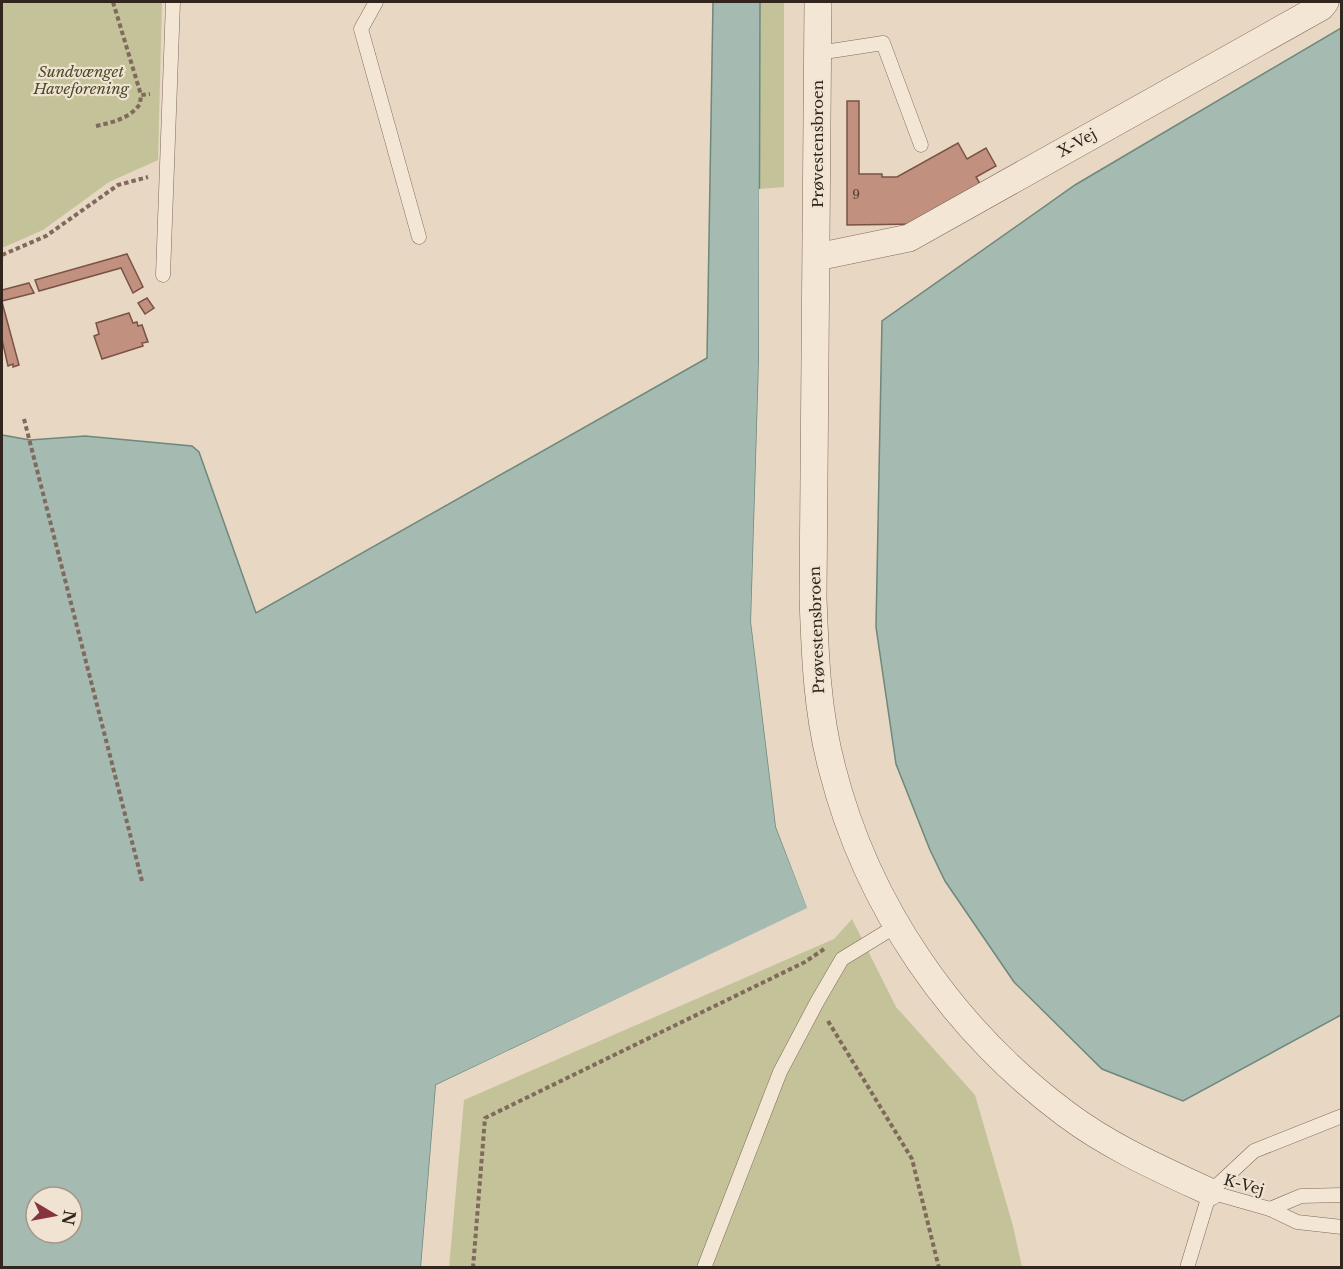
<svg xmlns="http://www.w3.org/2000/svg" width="1343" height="1269" font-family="'Libre Baskerville',serif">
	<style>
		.green { fill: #c4c299 }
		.water { fill: #a5bbb1; stroke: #6d887d; stroke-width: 1.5; fill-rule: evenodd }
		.pier { fill: #e7d7c3 }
		.building { fill: #c1907e; stroke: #7b5345; stroke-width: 1.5 }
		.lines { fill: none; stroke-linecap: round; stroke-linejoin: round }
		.lane-casing { stroke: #7f6a5c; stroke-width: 15 }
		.street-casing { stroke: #7f6a5c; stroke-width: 28 }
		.path { stroke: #7f6a5c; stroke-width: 4; stroke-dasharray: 4.5 3; stroke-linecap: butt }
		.lane { stroke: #f4e6d5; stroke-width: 14 }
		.street { stroke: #f4e6d5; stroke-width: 27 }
		.labels { text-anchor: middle; stroke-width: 4.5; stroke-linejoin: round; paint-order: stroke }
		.number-label { font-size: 12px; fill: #554036 }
		.park-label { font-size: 15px; font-style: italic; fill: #484b28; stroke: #f0e3d2 }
		.street-label { font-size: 15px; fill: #31251e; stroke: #f0e3d2 }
	</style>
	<rect width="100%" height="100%" fill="#e7d7c3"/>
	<!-- green -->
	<g class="green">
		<polygon points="2,2 162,2 158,160 109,182 43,230 2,248"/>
		<polygon points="760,2 784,2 784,187 759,189"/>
		<polygon points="852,919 896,1007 975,1095 1013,1226 1022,1267 449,1268 464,1100 834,939"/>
	</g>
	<!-- water -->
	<g class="water">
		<path d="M713 2H760L759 359 751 622 776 827 808 909 436 1085 421 1267H2V435L30 440 85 436 192 446 199 452 256 613 707 358ZM36 1197H72V1233H36Z"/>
		<polygon points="1341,28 1341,1015 1183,1101 1102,1069 1014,982 945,881 930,850 896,764 876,627 882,321 1075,185"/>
	</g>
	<!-- pier -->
	<polygon class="pier" points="759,189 762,189 762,359 754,622 779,826 810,910 438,1087 424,1268 421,1267 436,1085 807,908 776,827 751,622 759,359"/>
	<!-- building -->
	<g class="building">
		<polygon points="847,101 859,101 859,174 882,174 882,177 897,177 958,143 967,159 986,148 996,166 976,177 982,187 918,224 847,225"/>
		<polygon points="127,254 143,287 133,293 121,268 39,291 35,280"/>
		<polygon points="29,283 34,293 2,301 2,290"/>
		<polygon points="147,298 154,308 145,314 138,303"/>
		<polygon points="2,302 19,365 13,367 13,364 8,366 2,340"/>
		<polygon points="129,313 133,323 137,322 138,326 142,325 148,342 142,343 143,346 102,359 94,336 99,334 96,323"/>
	</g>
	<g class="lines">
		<defs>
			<g id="lane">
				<polyline points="376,2 361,29 419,237"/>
				<polyline points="818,53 883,43 921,145"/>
				<polyline points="163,275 173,2"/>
				<polyline points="1210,1192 1254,1151 1342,1116"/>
				<polyline points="1210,1192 1270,1209 1301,1196 1342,1195"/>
				<polyline points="1270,1209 1297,1222 1342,1227"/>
				<polyline points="704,1268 780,1072 817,1002 842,959 896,926"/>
				<polyline points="1187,1268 1210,1192"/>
			</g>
			<g id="street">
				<path d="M818 2 813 597C815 654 817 712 832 768 867 906 952 1029 1066 1114 1110 1147 1160 1169 1210 1192"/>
				<polyline points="817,257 909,238 1321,7 1325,2"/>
			</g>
		</defs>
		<!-- lane casing -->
		<use href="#lane" class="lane-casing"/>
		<!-- street casing -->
		<use href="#street" class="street-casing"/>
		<!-- path -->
		<g class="path">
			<polyline points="113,2 141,95 150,94"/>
			<path d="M96 126C113 122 129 119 140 104L141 95"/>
			<polyline points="2,255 46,236 118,185 148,177"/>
			<polyline points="24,419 142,881"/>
			<polyline points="828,1021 912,1159 939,1268"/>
			<polyline points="473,1268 485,1118 805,962 824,949"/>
		</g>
		<!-- lane -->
		<use href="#lane" class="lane"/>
		<!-- street -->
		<use href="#street" class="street"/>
	</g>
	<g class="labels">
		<!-- number labels -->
		<g class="number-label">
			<text x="856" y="199">9</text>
		</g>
		<!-- park labels -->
		<g class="park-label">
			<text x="81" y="77">Sundvænget<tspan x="81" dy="17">Haveforening</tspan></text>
		</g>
		<!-- street labels -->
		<g class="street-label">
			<text transform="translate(1077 143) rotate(-29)" y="5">X-Vej</text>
			<text transform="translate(818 144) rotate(-90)" y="5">Prøvestensbroen</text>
			<text transform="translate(817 630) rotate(-92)" y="5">Prøvestensbroen</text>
			<text transform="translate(1244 1185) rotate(16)" y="5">K-Vej</text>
		</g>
	</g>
	<!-- border -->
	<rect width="1343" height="1269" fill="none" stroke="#31251e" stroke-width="6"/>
	<!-- north arrow -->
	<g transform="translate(54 1215) rotate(100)"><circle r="28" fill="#f0e3d2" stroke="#a4978a" stroke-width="1.5"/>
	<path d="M0-4.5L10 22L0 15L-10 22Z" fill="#873441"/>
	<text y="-9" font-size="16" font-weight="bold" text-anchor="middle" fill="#31251e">N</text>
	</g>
</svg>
